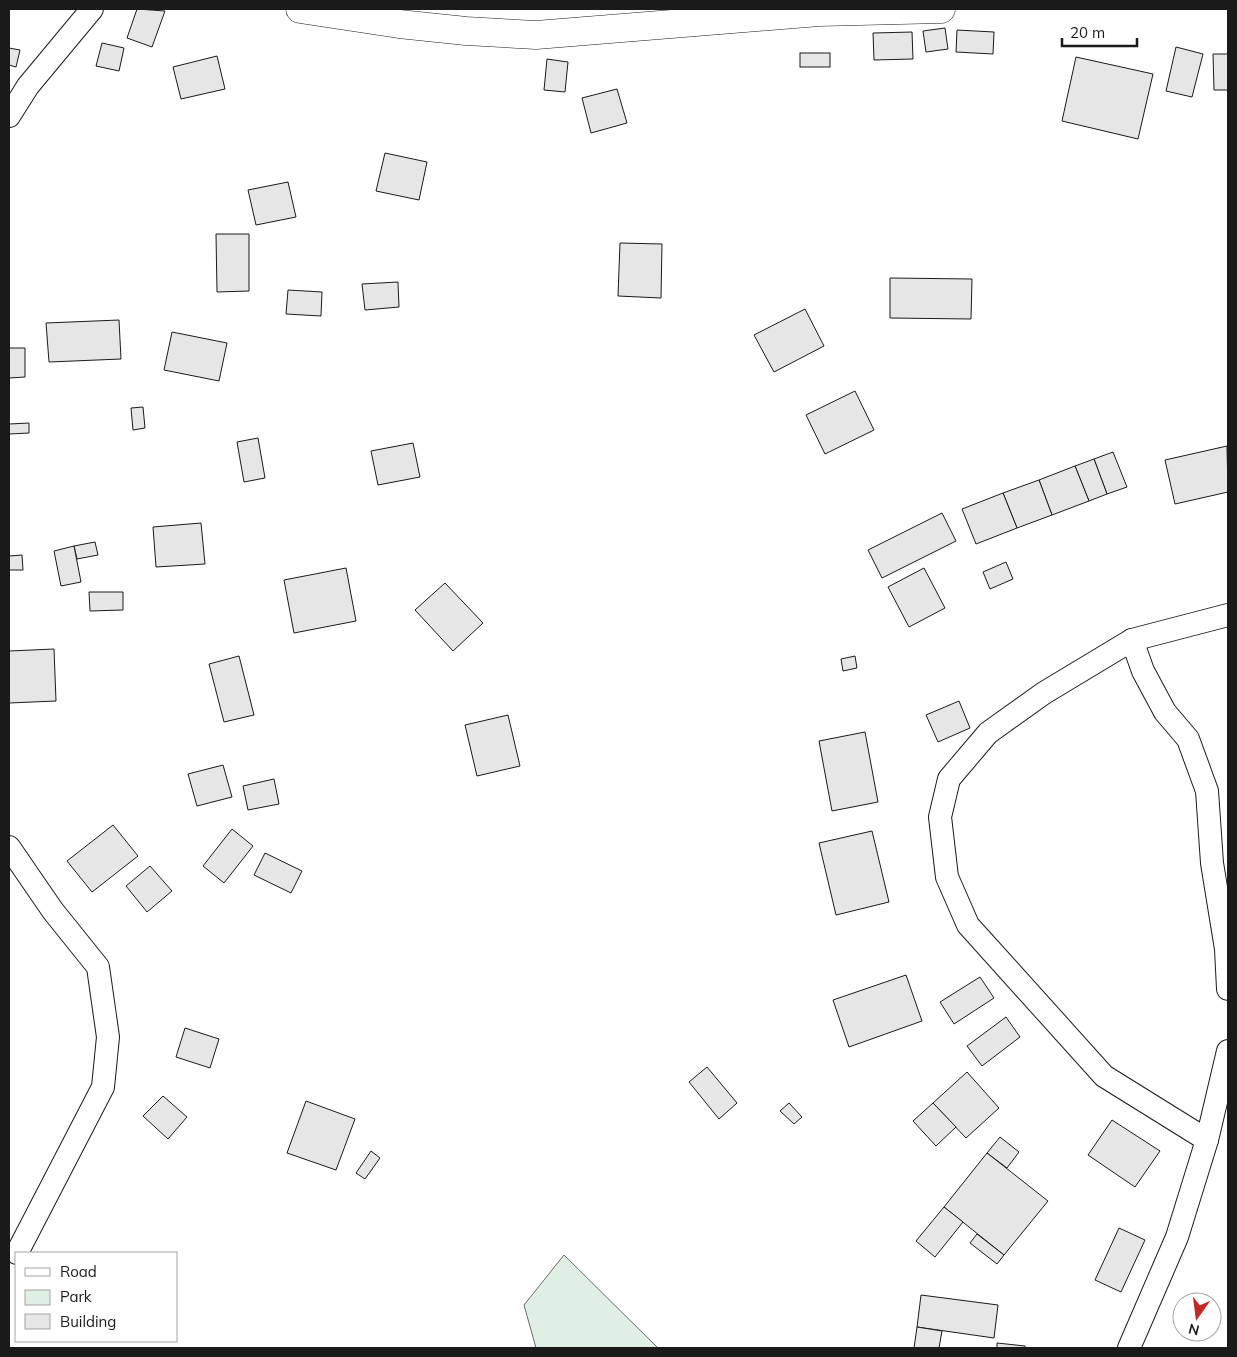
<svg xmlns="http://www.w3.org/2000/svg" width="1237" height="1357" font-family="Mulish,sans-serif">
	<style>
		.green { fill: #e0efe3; stroke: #6a6a6a }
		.building { fill: #e6e6e6; stroke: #1a1a1a }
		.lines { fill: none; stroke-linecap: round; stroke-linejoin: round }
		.street-casing { stroke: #1a1a1a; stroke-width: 24 }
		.secondary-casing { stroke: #1a1a1a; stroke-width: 29 }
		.street { stroke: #fff; stroke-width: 22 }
		.secondary { stroke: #fff; stroke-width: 28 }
	</style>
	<rect width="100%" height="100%" fill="#fff"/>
	<!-- green -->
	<polygon class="green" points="564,1255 658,1348 536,1348 524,1305"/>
	<!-- building -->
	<g class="building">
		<polygon points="137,9 165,11 152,47 127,38"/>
		<polygon points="945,28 948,49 926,52 923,31"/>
		<polygon points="957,30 994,32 993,54 956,52"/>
		<polygon points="912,32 913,59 874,60 873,33"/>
		<polygon points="102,43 124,48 119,71 96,66"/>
		<polygon points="1176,47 1203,54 1192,97 1166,91"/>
		<polygon points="9,48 20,50 16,67 9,65"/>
		<rect x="800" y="53" width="30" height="14"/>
		<polygon points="1213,54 1228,54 1228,90 1214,90"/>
		<polygon points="217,56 225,89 181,99 173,67"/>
		<polygon points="1076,57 1153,74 1138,139 1062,121"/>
		<polygon points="547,59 568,62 565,92 544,90"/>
		<polygon points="617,89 627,123 591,133 582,98"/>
		<polygon points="385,153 427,162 419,200 376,191"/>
		<polygon points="288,182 296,217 256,225 248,190"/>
		<polygon points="216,234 249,234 249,291 217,292"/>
		<polygon points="620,243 662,244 661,298 618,296"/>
		<polygon points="890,278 972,279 971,319 890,318"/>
		<polygon points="398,282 399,307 365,310 362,284"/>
		<polygon points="288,290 322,292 321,316 286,314"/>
		<polygon points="805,309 824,346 774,372 754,335"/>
		<polygon points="119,320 121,359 49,362 46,323"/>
		<polygon points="172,332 227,343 219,381 164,370"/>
		<polygon points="9,348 25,348 25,377 9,378"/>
		<polygon points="855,391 874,430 825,454 806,415"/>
		<polygon points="143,407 145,428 133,430 131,408"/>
		<polygon points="29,423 29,433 9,434 9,424"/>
		<polygon points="258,438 265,478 244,482 237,442"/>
		<polygon points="413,443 420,477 378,485 371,451"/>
		<polygon points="1227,446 1228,492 1175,504 1165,460"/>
		<polygon points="1113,452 1127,487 1107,494 1094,459"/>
		<polygon points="1094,459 1107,494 1089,501 1075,466"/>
		<polygon points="1075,466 1089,501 1052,515 1039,480"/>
		<polygon points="1039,480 1052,515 1017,528 1003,493"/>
		<polygon points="1003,493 1017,528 976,544 962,509"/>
		<polygon points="942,513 956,541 882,578 868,550"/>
		<polygon points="201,523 205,564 156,567 153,527"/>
		<polygon points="95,542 98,555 77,559 74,546"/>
		<polygon points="74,546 81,582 61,586 54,551"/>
		<polygon points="22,555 23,570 9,570 9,556"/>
		<polygon points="1006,562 1013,579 990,589 983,572"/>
		<polygon points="346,568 356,621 294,633 284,580"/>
		<polygon points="924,568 945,608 909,627 888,587"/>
		<polygon points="445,583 483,623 453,651 415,610"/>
		<polygon points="89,592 123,592 123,610 90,611"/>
		<polygon points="54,649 56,701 9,703 9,651"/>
		<polygon points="239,656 254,715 224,722 209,664"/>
		<polygon points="855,656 857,668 843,671 841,659"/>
		<polygon points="959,701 970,728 938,742 926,715"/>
		<polygon points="508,715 520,766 477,776 465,725"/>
		<polygon points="865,732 878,802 832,811 819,741"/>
		<polygon points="223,765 232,797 197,806 188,774"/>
		<polygon points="274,779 279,804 248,810 243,786"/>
		<polygon points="113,825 138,856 92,892 67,861"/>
		<polygon points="232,829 253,846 224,883 203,866"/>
		<polygon points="872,831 889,902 836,915 819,843"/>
		<polygon points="265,853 302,871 291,893 254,875"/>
		<polygon points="150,866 172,891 147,912 126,886"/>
		<polygon points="906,975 922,1021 849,1047 833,1000"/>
		<polygon points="980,977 994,998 954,1024 940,1002"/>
		<polygon points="1006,1017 1020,1037 982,1066 967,1046"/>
		<polygon points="185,1028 219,1039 210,1068 176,1057"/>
		<polygon points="707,1067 737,1103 719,1119 689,1082"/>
		<polygon points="967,1072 999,1108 966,1138 933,1103"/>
		<polygon points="163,1096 187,1117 168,1139 143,1116"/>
		<polygon points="306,1101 355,1119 336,1170 287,1153"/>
		<polygon points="789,1103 802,1117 794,1124 780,1111"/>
		<polygon points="933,1103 956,1127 936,1146 913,1121"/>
		<polygon points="1112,1120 1160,1151 1135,1187 1088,1155"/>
		<polygon points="1000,1137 1019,1152 1007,1168 987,1153"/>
		<polygon points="371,1151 380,1158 365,1179 356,1173"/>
		<polygon points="987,1153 1048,1201 1004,1255 944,1207"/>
		<polygon points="944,1207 963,1222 935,1257 916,1241"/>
		<polygon points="1119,1228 1145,1240 1121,1292 1095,1280"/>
		<polygon points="977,1234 1004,1255 997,1264 970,1243"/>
		<polygon points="921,1295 998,1305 994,1338 917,1327"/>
		<polygon points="917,1327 942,1331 939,1348 914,1348"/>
		<polygon points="997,1343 1025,1346 1025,1348 997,1348"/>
	</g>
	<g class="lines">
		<defs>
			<g id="street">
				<polyline points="9,116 28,86 92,9"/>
				<polyline points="1132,640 1143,671 1165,712 1188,739 1207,791 1212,863 1226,949 1228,989"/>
				<polyline points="9,847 53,911 98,967 108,1037 103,1087 17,1253"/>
				<polyline points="1207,1140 1228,1051"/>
				<polyline points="1129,1348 1177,1237 1207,1140 1104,1076 968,925 947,877 940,817 949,779 988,733 1044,693 1132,640 1228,615"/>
			</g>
			<polyline id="secondary" points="300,9 399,24 466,31 536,35 819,12 941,9"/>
		</defs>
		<!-- street casing -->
		<use href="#street" class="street-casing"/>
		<!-- secondary casing -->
		<use href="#secondary" class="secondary-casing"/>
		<!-- street -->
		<use href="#street" class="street"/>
		<!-- secondary -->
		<use href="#secondary" class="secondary"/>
	</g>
	<!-- border -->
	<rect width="1237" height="1357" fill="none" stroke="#1a1a1a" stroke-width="20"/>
	<!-- legend -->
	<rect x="15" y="1252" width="162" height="90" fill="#ffffff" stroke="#a3a3a3"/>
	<rect x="25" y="1268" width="25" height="8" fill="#ffffff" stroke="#a3a3a3"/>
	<text x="60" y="1277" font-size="15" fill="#1a1a1a">Road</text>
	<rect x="25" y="1290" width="25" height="15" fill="#e0efe3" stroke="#a3a3a3"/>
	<text x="60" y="1302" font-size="15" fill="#1a1a1a">Park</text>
	<rect x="25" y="1314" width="25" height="15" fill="#e6e6e6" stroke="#a3a3a3"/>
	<text x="60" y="1327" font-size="15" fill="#1a1a1a">Building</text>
	<!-- north arrow -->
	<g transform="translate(1197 1317) rotate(194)"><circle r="24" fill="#ffffff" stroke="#a3a3a3"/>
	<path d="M0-4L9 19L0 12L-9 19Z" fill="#c62828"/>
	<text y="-8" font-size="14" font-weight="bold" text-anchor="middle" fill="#1a1a1a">N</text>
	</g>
	<!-- scale -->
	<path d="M1062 38v8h75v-8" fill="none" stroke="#1a1a1a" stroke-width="2.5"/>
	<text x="1070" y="38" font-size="15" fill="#1a1a1a" stroke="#ffffff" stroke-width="4" paint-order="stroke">20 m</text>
</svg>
